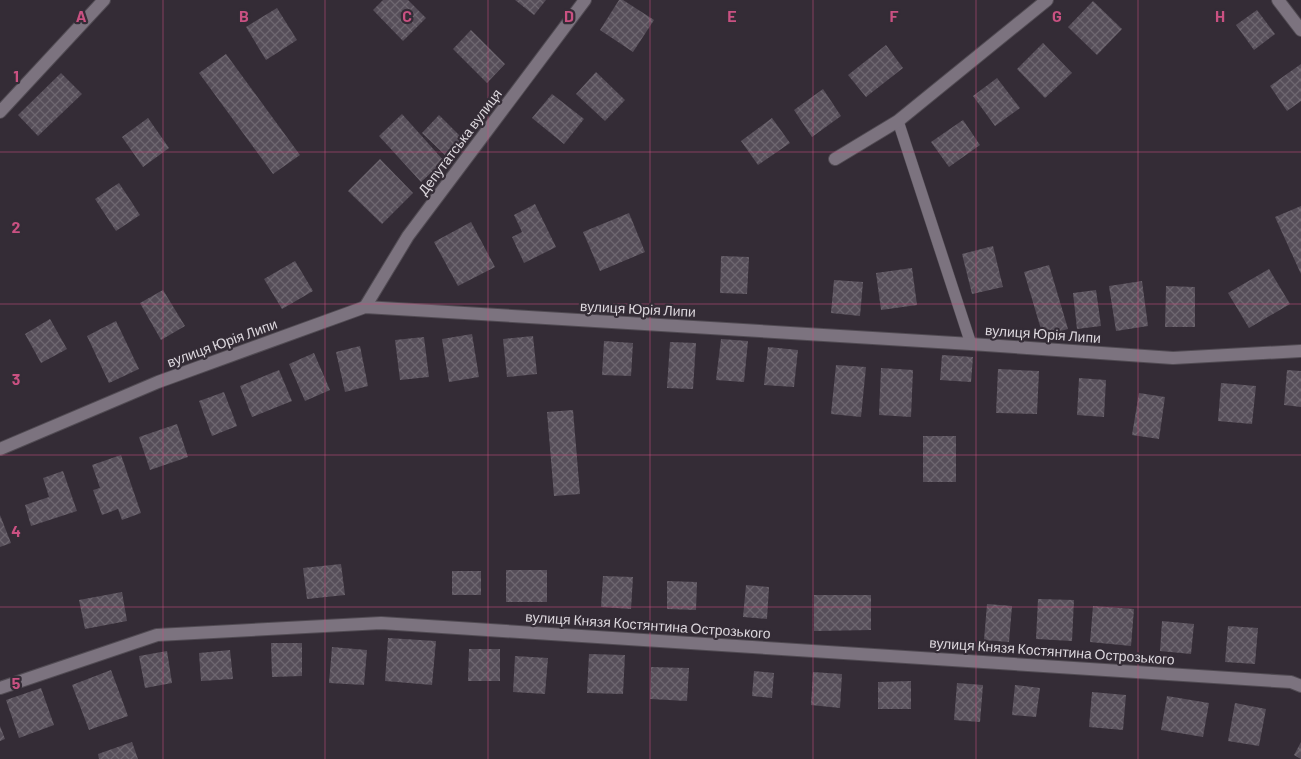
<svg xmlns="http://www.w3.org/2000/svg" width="1301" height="759" font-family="Barlow,sans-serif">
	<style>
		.building { fill: url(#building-cross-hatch) }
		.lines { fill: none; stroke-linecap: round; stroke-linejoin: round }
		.service-casing { stroke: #514b53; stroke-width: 12 }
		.minor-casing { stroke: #514b53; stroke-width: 14 }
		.service { stroke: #7c737f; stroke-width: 11 }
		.minor { stroke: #7c737f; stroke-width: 12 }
		.grid { fill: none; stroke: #ca5182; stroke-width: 1; stroke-opacity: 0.55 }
		.labels { text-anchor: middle; stroke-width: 4.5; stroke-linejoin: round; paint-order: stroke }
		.street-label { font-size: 14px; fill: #dcd7dd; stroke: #342c36 }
		.grid-label { font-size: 16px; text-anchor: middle; font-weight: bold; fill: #ca5182; stroke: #342c36; stroke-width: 4.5; stroke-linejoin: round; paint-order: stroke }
	</style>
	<defs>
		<pattern id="building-cross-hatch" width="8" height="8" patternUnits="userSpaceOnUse" patternTransform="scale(1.25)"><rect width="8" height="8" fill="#564e59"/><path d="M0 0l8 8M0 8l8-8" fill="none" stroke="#6e6770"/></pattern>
	</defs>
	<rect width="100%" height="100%" fill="#342c36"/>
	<!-- building -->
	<g class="building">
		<polygon points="383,0 408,0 426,18 403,41 373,10"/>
		<polygon points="515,0 546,0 534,15"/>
		<polygon points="619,0 623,0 654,20 633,52 600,30"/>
		<polygon points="1093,1 1122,29 1097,55 1068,27"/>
		<polygon points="277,8 297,40 266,60 246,27"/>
		<polygon points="1257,10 1275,34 1254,50 1236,25"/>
		<polygon points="471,30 505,64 487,83 453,49"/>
		<polygon points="1043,43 1072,73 1045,98 1017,69"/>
		<polygon points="886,45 903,68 866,97 848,75"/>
		<polygon points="226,54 300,155 273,174 199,73"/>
		<polygon points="1301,64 1301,101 1287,111 1270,86"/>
		<polygon points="596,72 625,100 605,121 576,94"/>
		<polygon points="61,73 82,94 38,136 18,115"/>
		<polygon points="997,78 1020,108 995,126 973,96"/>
		<polygon points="823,89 841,116 812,137 794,110"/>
		<polygon points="552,94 584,119 564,144 532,118"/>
		<polygon points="402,114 444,161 421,182 379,136"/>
		<polygon points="439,115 463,139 446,156 422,133"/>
		<polygon points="148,118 169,148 143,167 122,137"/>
		<polygon points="772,118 790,143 758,165 741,141"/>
		<polygon points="963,120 980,145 949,167 931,142"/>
		<polygon points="380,159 413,193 382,224 348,191"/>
		<polygon points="119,183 140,215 116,231 95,199"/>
		<polygon points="535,204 556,247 524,263 512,237 522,232 514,215"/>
		<polygon points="1301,206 1301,274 1275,217"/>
		<polygon points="629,213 645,252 600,271 583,232"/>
		<polygon points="471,222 495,267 458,286 434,242"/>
		<polygon points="993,246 1003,287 972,294 962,254"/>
		<polygon points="721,256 749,257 747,294 720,293"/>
		<polygon points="295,261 313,291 282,309 264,279"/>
		<polygon points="1049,265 1068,329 1043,336 1024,272"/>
		<polygon points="912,268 917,305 881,310 876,273"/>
		<polygon points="1269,269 1290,304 1249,328 1228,293"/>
		<polygon points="834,280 863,282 860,316 831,313"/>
		<polygon points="1142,281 1148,326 1116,331 1109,286"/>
		<polygon points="1166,286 1195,287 1195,327 1165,327"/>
		<polygon points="163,290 185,326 161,340 140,303"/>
		<polygon points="1096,290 1101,326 1077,329 1073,293"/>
		<polygon points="50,319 67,349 41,363 25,334"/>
		<polygon points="116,321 139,369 109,383 87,336"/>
		<polygon points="472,334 479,377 449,382 442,339"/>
		<polygon points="533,336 537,374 507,377 503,339"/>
		<polygon points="424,337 429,377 400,380 395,340"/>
		<polygon points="721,339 748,341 744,382 716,380"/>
		<polygon points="604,341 633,343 631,376 602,375"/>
		<polygon points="670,342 696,343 693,389 667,388"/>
		<polygon points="360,346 368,386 345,392 336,352"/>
		<polygon points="768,347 798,350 794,387 764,385"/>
		<polygon points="314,353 330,390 305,401 289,364"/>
		<polygon points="942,355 973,357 971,382 940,380"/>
		<polygon points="836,365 866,367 861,417 831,414"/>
		<polygon points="881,368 913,370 911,417 879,415"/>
		<polygon points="998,369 1039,371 1037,414 996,413"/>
		<polygon points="279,370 292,401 252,417 240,386"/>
		<polygon points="1287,370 1301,371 1301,407 1284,405"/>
		<polygon points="1079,378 1106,380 1104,417 1077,415"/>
		<polygon points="1221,383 1256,386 1252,424 1218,421"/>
		<polygon points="224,392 237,426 212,436 199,401"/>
		<polygon points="1139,393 1165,397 1159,439 1132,435"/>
		<polygon points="573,410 580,494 554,496 547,412"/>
		<polygon points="177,424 188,457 150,470 139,437"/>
		<rect x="923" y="436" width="33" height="46"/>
		<polygon points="121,455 141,513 122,520 118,509 102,515 93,490 100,488 92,465"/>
		<polygon points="63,471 77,511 31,526 25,505 49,497 43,478"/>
		<polygon points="0,515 11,543 0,547"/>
		<polygon points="341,564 345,595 307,599 303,568"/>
		<rect x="506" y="570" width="41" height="32"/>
		<rect x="452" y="571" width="29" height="24"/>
		<polygon points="603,576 633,577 631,609 601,607"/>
		<polygon points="667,581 697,582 696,610 667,609"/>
		<polygon points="746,585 769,587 767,619 743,617"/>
		<polygon points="122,592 127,621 85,629 79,600"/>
		<polygon points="814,595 871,595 871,630 814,631"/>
		<polygon points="1038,599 1074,600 1072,641 1036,639"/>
		<polygon points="987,604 1012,606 1009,642 984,640"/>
		<polygon points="1093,606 1134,609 1131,646 1090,642"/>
		<polygon points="1162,621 1194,624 1191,654 1160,651"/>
		<polygon points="1228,626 1258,628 1255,664 1225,662"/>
		<polygon points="388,638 436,641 432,685 385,681"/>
		<polygon points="271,643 302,643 302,676 272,677"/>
		<polygon points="332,647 367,650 364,685 329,683"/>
		<polygon points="469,649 500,649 500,681 468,681"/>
		<polygon points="230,650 233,679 201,681 199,653"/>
		<polygon points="167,651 172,683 145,688 139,656"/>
		<polygon points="589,654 625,655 623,694 587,693"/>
		<polygon points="515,656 548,658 545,694 513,692"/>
		<polygon points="651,667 689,668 687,701 650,699"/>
		<polygon points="111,670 128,716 89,730 72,685"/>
		<polygon points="754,671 774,673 772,698 752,696"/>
		<polygon points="813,672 842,674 840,708 811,705"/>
		<polygon points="911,681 911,709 878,709 878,682"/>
		<polygon points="957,683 983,685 980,722 954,720"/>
		<polygon points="1015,685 1040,688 1036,717 1012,715"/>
		<polygon points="41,688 54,725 19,738 6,700"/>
		<polygon points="1092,692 1126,695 1123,730 1089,727"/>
		<polygon points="1167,696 1209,703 1203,737 1161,730"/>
		<polygon points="1235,703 1266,709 1259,746 1228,741"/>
		<polygon points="0,726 5,739 0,741"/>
		<polygon points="132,742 138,759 99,759 98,754"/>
		<polygon points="1301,742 1301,759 1294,755"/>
	</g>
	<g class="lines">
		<defs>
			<polyline id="service" points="898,121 971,344"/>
			<g id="minor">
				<polyline points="1278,0 1301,30"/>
				<polyline points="0,112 104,0"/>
				<polyline points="835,159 898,121 1047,0"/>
				<polyline points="365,307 408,236 585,0"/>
				<polyline points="0,449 158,382 365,307 971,344 1173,358 1301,351"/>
				<polyline points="0,688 157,635 381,623 1291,682 1301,686"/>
			</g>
		</defs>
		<!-- service casing -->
		<use href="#service" class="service-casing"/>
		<!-- minor casing -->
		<use href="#minor" class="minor-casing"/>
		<!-- service -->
		<use href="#service" class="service"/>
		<!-- minor -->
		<use href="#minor" class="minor"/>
	</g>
	<!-- grid -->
	<path class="grid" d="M163 0V759M325 0V759M488 0V759M650 0V759M813 0V759M976 0V759M1138 0V759M0 152H1301M0 304H1301M0 455H1301M0 607H1301"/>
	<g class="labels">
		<!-- street labels -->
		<g class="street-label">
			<text transform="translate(460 142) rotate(-53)" y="5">Депутатська вулиця</text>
			<text transform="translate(638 309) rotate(3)" y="5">вулиця Юрія Липи</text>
			<text transform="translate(1043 334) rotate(4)" y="5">вулиця Юрія Липи</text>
			<text transform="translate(222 343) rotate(-20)" y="5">вулиця Юрія Липи</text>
			<text transform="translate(648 625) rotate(4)" y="5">вулиця Князя Костянтина Острозького</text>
			<text transform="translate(1052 651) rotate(4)" y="5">вулиця Князя Костянтина Острозького</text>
		</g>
	</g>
	<g class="grid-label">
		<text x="81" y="22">A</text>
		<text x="244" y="22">B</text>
		<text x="407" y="22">C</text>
		<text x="569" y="22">D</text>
		<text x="732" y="22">E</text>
		<text x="894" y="22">F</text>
		<text x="1057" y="22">G</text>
		<text x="1220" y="22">H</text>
		<text x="16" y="82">1</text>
		<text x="16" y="233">2</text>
		<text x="16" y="385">3</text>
		<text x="16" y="537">4</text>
		<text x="16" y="689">5</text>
	</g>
</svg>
